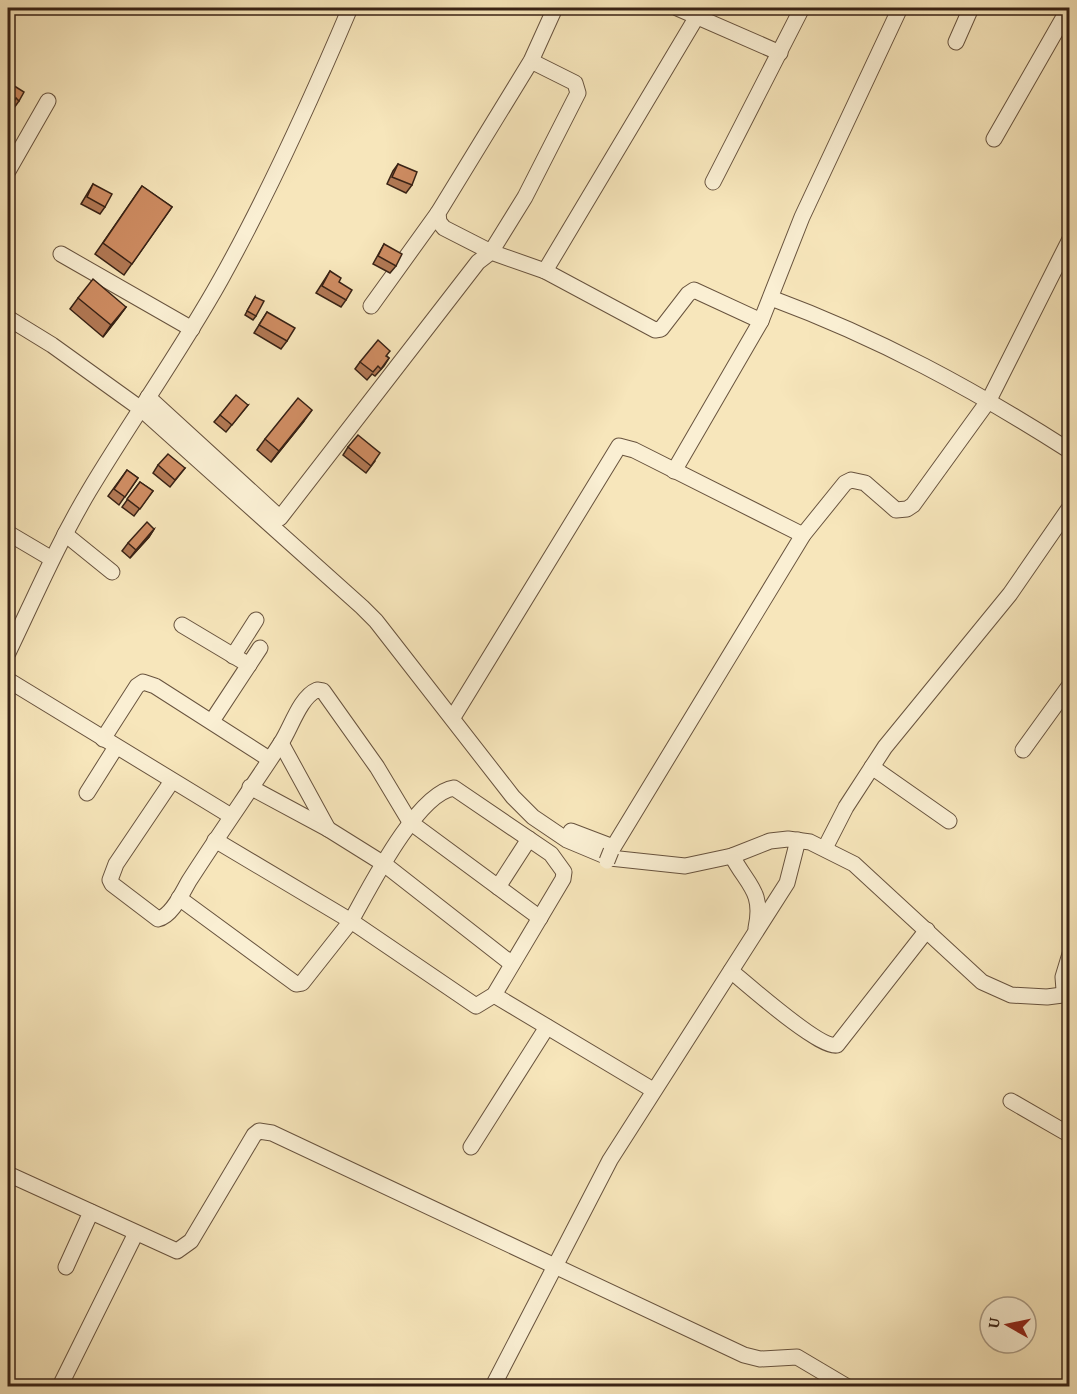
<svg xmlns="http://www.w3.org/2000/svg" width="1077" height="1394" font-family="'Gentium Book Plus',serif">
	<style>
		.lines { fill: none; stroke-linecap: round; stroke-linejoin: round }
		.minor-casing { stroke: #68533e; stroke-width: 17 }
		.minor { stroke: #faefd3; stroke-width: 15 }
		.minor-bridge-casing { stroke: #68533e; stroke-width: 17; stroke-linecap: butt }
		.minor-bridge { stroke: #faefd3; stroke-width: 15 }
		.wall { fill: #b17854; stroke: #382215; stroke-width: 1.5 }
		.shaded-wall { fill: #906245; stroke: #382215; stroke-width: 1.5 }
		.building { fill: #ce8c62; stroke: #382215; stroke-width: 1.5 }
	</style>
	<rect width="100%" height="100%" fill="#f7e6bb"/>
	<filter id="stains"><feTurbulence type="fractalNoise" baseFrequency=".00333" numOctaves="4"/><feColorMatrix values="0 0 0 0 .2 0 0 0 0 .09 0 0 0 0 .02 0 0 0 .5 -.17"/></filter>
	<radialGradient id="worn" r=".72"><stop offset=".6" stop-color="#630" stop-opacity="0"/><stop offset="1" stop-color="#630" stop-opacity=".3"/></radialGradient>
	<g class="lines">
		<defs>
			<g id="minor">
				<polyline points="677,8 780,53"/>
				<polyline points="956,42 971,8"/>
				<polyline points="531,61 575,83 578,93 525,197 491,252 444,228 439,222 438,213 531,61 555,8"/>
				<polyline points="994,139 1069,8"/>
				<polyline points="8,171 48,101"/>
				<polyline points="713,182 802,8"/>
				<polyline points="61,254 192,329"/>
				<polyline points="545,271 702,8"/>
				<path d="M771 298C879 338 973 389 1070 451"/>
				<polyline points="371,306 438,213"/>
				<polyline points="8,318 52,345 141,409 362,607 376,621 513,797 533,817 567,840 610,858 685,866 732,856 770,841 788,839 810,842 854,864 982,982 1011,995 1047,997 1070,994"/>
				<polyline points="148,397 278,516"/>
				<polyline points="674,471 761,321 802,217 900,8"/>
				<polyline points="280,518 478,262 491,252 545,271 655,330 661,329 688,294 694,290 761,321"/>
				<polyline points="8,533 52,559"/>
				<polyline points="65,534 112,572"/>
				<polyline points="182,625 249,665"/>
				<path d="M8 653C34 599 58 543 89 491 132 419 181 351 221 279 270 191 311 100 350 8"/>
				<polyline points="233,656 256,620"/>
				<polyline points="8,680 231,816"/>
				<polyline points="455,714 619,446 634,450 803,535"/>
				<polyline points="212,721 260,648"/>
				<polyline points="103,739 137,686 143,682 155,686 269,759"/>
				<polyline points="281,743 328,829"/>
				<polyline points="1023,750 1070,685"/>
				<polyline points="872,767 949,821"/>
				<path d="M172 781 116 864 110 880 112 884 158 919C172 916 182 893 189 881 219 834 251 789 281 743 291 728 300 697 317 690L323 691 377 767 410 822 540 918"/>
				<polyline points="250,787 328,829 384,864 512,964"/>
				<path d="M454 788 551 854 564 872 563 879 494 995 476 1006 351 921C369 889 417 793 454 788Z"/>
				<polyline points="87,793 116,747"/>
				<polyline points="571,831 613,847"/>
				<polyline points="825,848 846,807 885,747 1010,594 1070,507"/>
				<polyline points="611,851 803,535 845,483 851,480 865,483 896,510 907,509 913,505 989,400 1070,239"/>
				<path d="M732 856C747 885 764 891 756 928"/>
				<polyline points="498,887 529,839"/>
				<polyline points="179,898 296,984 302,983 351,921 215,840"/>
				<polyline points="1070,954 1063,977 1064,990 1070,993"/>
				<path d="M731 971C748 985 820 1049 837 1045L927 930"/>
				<polyline points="494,995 653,1090"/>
				<polyline points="1011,1101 1070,1135"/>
				<polyline points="471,1147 547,1027"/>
				<polyline points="8,1174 177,1251 191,1241 254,1135 259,1131 272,1133 744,1355 760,1359 797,1357 846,1386"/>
				<polyline points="66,1267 91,1212"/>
				<polyline points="60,1386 136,1233"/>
				<polyline points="493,1386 610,1160 787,883 798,840"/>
				<polyline points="1066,1386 1070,1382"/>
			</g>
		</defs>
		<!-- minor casing -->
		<use href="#minor" class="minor-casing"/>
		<!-- minor -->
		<use href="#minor" class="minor"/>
		<defs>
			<polyline id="minor-bridge" points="607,861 611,851"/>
		</defs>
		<!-- minor-bridge casing -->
		<use href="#minor-bridge" class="minor-bridge-casing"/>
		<!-- minor-bridge -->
		<use href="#minor-bridge" class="minor-bridge"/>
	</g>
	<!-- wall -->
	<g class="wall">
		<polygon points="8,84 19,101 14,108 11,106"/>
		<polygon points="398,164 412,185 406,193 387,184 393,171"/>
		<polygon points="93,184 105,207 100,214 81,204"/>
		<polygon points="142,186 172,207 124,275 95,254"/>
		<polygon points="384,244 396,266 390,273 373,264"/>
		<polygon points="330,271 339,282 346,300 341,307 316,293"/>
		<polygon points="255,297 256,316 253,320 245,315"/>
		<polygon points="78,298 126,307 103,337 70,309"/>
		<polygon points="267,312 287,341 281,349 254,333"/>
		<polygon points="387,356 389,358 384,366 375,376 372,374 367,380 355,369 360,362"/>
		<polygon points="248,405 226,432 214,422 220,415"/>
		<polygon points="304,421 271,462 257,450 265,439"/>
		<polygon points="348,447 375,461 366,473 343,455"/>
		<polygon points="158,465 185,468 170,487 153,473"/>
		<polygon points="127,470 138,478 119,505 108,496"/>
		<polygon points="140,482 153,491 134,516 122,507"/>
		<polygon points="154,529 149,537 130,558 122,551 128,543"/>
	</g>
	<!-- shaded-wall -->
	<g class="shaded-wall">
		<polygon points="126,307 118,318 103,337 111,325"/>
		<polygon points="312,410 304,421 271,462 279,451"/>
		<polygon points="154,529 149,537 130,558 136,550"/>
	</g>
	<!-- building -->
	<g class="building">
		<polygon points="8,82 24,92 19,101 16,98 8,111"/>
		<polygon points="398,164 417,172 412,185 392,177"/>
		<polygon points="93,184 112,194 105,207 87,197"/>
		<polygon points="142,186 172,207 132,264 103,243"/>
		<polygon points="384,244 402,254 396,266 378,256"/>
		<polygon points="330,271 341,278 339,282 352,290 346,300 322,286"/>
		<polygon points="93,279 126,307 111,325 78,298"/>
		<polygon points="255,297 264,301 256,316 247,311"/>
		<polygon points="267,312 295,328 287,341 259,325"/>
		<polygon points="378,340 390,351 386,356 389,358 381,369 378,366 373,372 360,362"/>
		<polygon points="236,395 248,405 232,425 220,415"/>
		<polygon points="298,398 312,410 279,451 265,439"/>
		<polygon points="358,435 380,453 371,466 348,447"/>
		<polygon points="168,454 185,468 175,480 158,465"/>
		<polygon points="127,470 138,478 125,497 114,489"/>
		<polygon points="140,482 153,491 140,509 127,499"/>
		<polygon points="147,522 154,529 136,550 128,543"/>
	</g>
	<!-- margin -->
	<rect width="1077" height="1394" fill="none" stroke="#f7e6bb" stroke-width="30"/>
	<rect x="9" y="9" width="1059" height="1376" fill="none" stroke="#382215" stroke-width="3"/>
	<rect x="15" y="15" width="1047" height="1364" fill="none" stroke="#382215" stroke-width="1.5"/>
	<!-- north arrow -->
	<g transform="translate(1008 1325) rotate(279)"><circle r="28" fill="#faefd3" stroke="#ac9d87" stroke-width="1.5"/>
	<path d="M0-4.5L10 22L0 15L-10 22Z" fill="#8f2418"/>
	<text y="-9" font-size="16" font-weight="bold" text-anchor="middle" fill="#382215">U</text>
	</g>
	<rect width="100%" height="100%" filter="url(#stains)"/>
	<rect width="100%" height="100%" fill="url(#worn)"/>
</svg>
